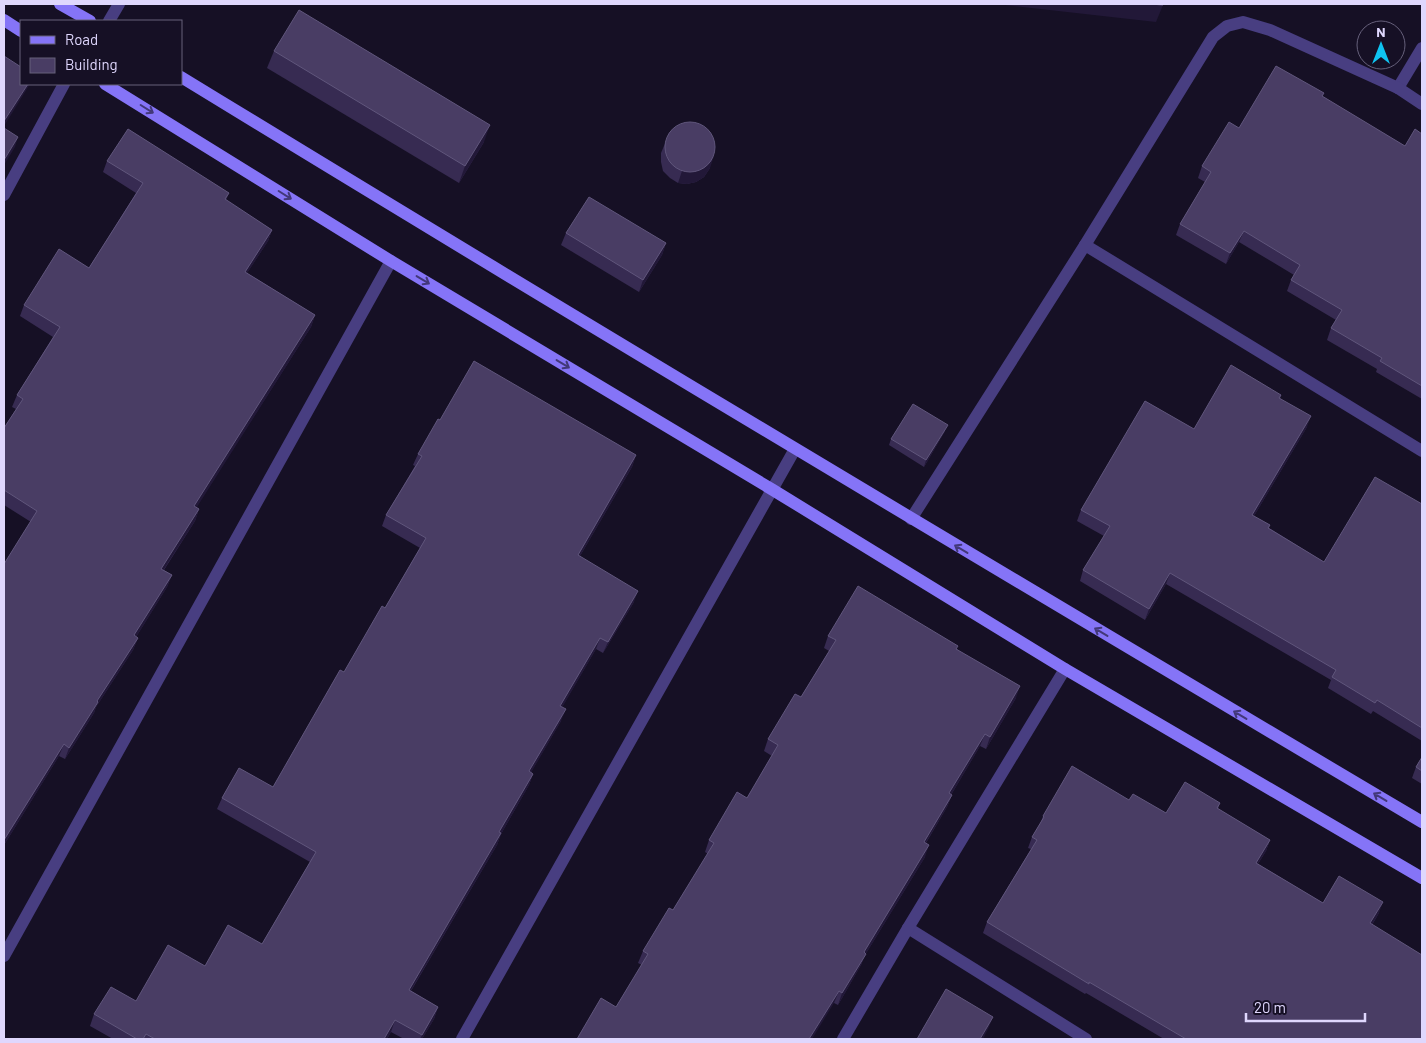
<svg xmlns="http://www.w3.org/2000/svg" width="1426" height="1043" font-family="Barlow,sans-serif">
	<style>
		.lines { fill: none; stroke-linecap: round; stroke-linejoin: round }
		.street { stroke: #483e81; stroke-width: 12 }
		.secondary { stroke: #8574f7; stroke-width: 12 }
		.wall { fill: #372b52 }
		.shaded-wall { fill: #221838 }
		.building { fill: #493d64; stroke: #60567c }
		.oneway { stroke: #423879 }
	</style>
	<rect width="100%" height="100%" fill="#161025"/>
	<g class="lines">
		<!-- street -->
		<g class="street">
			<polyline points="109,21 119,4"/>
			<polyline points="1398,88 1422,48"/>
			<polyline points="4,195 64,84"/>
			<polyline points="1085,245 1422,451"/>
			<polyline points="911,519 1085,245 1213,37 1227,26 1243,22 1270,30 1398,88 1422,104"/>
			<polyline points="908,928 1086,1039"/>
			<polyline points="4,956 391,261"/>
			<polyline points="462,1039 795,449"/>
			<polyline points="843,1039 908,928 1065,669"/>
		</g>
		<!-- secondary -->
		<g class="secondary">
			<polyline points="60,4 90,21"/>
			<polyline points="4,20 21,31"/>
			<path d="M181 77C593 329 1007 576 1422 822"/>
			<polyline points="105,84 391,261 773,490 1065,669 1422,878"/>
		</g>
	</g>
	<!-- wall -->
	<g class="wall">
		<polygon points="274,51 484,142 459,183 267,68"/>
		<polygon points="1324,93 1322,97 1405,146 1422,134 1422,399 1376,372 1377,369 1327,340 1331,328 1336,320 1287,291 1291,280 1294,275 1239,242 1226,264 1176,235 1180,224 1205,182 1198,178 1202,166 1239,128"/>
		<polygon points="666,141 710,168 704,177 696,182 687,184 678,183 670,178 663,171 661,162 661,153"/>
		<polygon points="107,161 229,193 226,200 272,230 268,241 247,273 315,315 311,327 196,507 199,509 195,521 164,570 172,575 167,587 136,637 138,638 133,650 96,707 94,713 65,759 59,756 4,845 4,564 31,522 4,505 4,428 16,409 12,407 17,395 53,337 20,316 24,305 89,268 136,193 103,172"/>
		<polygon points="566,233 666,243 662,255 639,292 561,245"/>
		<polygon points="1281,395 1280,399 1307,427 1254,516 1270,525 1269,528 1324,562 1422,504 1422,741 1373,711 1371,714 1328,688 1331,680 1166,584 1145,620 1080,581 1083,570 1104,536 1077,521 1081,510 1194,429"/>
		<polygon points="440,420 636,455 632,467 580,556 634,602 603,653 596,649 562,707 561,721 531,772 533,774 529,785 501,834 497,845 411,991 438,1007 434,1019 422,1039 404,1039 391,1032 387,1039 113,1039 90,1026 94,1014 136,1001 205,966 262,944 310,862 217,809 222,798 273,787 385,608 420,548 382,526 386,515 415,466 413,465 418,454"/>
		<polygon points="945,431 924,467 889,445 891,439"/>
		<polygon points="828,636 957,649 1016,698 986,749 980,746 951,795 952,795 947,807 926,843 925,857 865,955 861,965 838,1005 834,1003 616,1007 642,965 638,963 643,951 673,910 708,854 705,852 709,840 747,798 772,756 764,751 768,739 801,697 829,651 824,648"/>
		<polygon points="1422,757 1422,784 1412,778 1416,767"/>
		<polygon points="1129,800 1166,813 1220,803 1218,809 1270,840 1266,851 1258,864 1323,903 1379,913 1372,925 1422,1039 1164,1039 1086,993 1085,994 983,933 987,922 1031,849 1028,848 1032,837 1040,824 1043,816"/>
	</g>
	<!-- shaded-wall -->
	<g class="shaded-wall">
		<polygon points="997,4 1150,4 1163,5 1156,22"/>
		<polygon points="28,84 30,84 4,126 4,121"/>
		<polygon points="490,125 484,142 459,183 465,166"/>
		<polygon points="18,137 15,147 4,165 4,160"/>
		<polygon points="714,156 710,168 704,177 696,182 687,184 678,183 682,171"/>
		<polygon points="272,230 268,241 240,284 245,272"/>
		<polygon points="1244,231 1239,242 1226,264 1230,253"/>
		<polygon points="666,243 662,255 639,292 643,280"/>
		<polygon points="315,315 311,327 190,518 194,506"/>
		<polygon points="1311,416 1307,427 1248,526 1252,515"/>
		<polygon points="948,425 945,431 924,467 926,460"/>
		<polygon points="636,455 632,467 574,566 578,555"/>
		<polygon points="199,509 195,521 157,580 161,569"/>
		<polygon points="1170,573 1166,584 1145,620 1149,609"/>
		<polygon points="172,575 167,587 130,647 134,635"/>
		<polygon points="638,591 634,602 603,653 608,642"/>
		<polygon points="138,638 133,650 96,707 94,713 65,759 69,748 97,701"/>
		<polygon points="600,638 596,649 556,718 560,706"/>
		<polygon points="1020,686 1016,698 986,749 990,737"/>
		<polygon points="566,709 561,721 525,783 529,771"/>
		<polygon points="985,734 980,746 945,805 949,793"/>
		<polygon points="64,744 59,756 4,845 4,840"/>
		<polygon points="533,774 529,785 501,834 497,845 404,1002 409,990 499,832"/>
		<polygon points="952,795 947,807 919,854 924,842"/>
		<polygon points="1270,840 1266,851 1252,873 1256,863"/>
		<polygon points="929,845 925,857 865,955 861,965 838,1005 842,993 864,952"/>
		<polygon points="1383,902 1379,913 1366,934 1370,923"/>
		<polygon points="839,991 834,1003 812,1039 809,1039"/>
		<polygon points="438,1007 434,1019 422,1039 420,1039 422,1035"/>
		<polygon points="993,1017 989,1027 983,1039 980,1039"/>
		<polygon points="395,1020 391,1032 387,1039 384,1039"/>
	</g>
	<!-- building -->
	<g class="building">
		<polygon points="1150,4 1163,4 1163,5"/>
		<polygon points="299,10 490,125 465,166 274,51"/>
		<polygon points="4,56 21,67 21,84 28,84 4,121"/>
		<polygon points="1276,66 1324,93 1322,96 1405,146 1415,129 1422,134 1422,386 1380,361 1382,358 1331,328 1342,310 1291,280 1300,265 1244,231 1230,253 1180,224 1211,172 1202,166 1229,122 1239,128"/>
		<circle cx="690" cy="147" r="25"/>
		<polygon points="4,128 18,137 4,160"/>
		<polygon points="128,129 229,193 225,199 272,230 245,272 315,315 194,506 199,509 161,569 172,575 134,635 138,638 97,701 98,702 69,748 64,744 4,840 4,564 37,511 4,490 4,428 23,399 17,395 60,327 24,305 59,249 89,268 143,183 107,161"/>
		<polygon points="589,197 666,243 643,280 566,233"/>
		<polygon points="474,361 636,455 578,555 638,591 608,642 600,638 560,706 566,709 529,771 533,774 499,832 501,833 409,990 438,1007 422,1035 395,1020 384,1039 155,1039 146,1034 143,1039 137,1039 94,1014 111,987 136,1001 168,945 205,966 228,925 262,944 316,852 222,798 239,768 273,787 340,670 344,672 382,606 385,608 426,538 386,515 422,456 418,454 438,419 440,420"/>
		<polygon points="1231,365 1281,395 1279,398 1311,416 1252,515 1270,525 1268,528 1324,562 1375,477 1422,504 1422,728 1377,700 1375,703 1332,677 1336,670 1170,573 1149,609 1083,570 1110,526 1081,510 1145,401 1194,429"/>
		<polygon points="913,404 948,425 926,460 891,439"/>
		<polygon points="858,586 958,646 956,649 1020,686 990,737 985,734 949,793 952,795 924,842 929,845 864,952 866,954 842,993 839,991 809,1039 577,1039 601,998 616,1007 648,954 643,951 669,908 673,910 714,843 709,840 737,792 747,798 778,745 768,739 795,694 801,697 836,640 828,636"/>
		<polygon points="1422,757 1422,771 1416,767"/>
		<polygon points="1072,766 1129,800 1133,794 1166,813 1185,782 1220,803 1217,808 1270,840 1256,863 1323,903 1339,876 1383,902 1370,923 1422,955 1422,1039 1186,1039 1089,982 1089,984 987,922 1037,840 1032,837 1044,817 1043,816"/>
		<polygon points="946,989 993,1017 980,1039 917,1039"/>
	</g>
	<!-- one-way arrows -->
	<defs><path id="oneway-shaft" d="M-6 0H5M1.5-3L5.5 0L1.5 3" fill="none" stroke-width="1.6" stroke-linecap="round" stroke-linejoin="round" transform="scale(1.25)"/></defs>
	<g class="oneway">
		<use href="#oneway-shaft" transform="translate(147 109) rotate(32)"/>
		<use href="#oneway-shaft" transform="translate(285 195) rotate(32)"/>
		<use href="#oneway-shaft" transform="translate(423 280) rotate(31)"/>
		<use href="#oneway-shaft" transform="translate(563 364) rotate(31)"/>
		<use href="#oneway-shaft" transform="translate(961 549) rotate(-149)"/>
		<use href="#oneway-shaft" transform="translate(1101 632) rotate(-149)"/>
		<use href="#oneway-shaft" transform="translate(1240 715) rotate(-149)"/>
		<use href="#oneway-shaft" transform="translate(1380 797) rotate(-149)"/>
	</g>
	<!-- border -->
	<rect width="1426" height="1043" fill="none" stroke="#dfd7fd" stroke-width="10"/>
	<!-- legend -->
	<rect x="20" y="20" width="162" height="65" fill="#161025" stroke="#66607b"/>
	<rect x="30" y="36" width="25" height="8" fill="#8574f7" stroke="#66607b"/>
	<text x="65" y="45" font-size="15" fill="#dfd7fd">Road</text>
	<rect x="30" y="58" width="25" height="15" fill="#493d64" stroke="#66607b"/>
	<text x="65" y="70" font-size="15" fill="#dfd7fd">Building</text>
	<!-- north arrow -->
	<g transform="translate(1381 45)"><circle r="24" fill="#161025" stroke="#66607b"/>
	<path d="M0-4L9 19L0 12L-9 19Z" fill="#0fc3f1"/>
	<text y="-8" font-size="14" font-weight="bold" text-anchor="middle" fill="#dfd7fd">N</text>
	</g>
	<!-- scale -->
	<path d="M1246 1013v8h119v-8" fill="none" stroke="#dfd7fd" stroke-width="2.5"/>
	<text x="1254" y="1013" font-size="15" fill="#dfd7fd" stroke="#161025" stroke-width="4" paint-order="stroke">20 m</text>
</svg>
